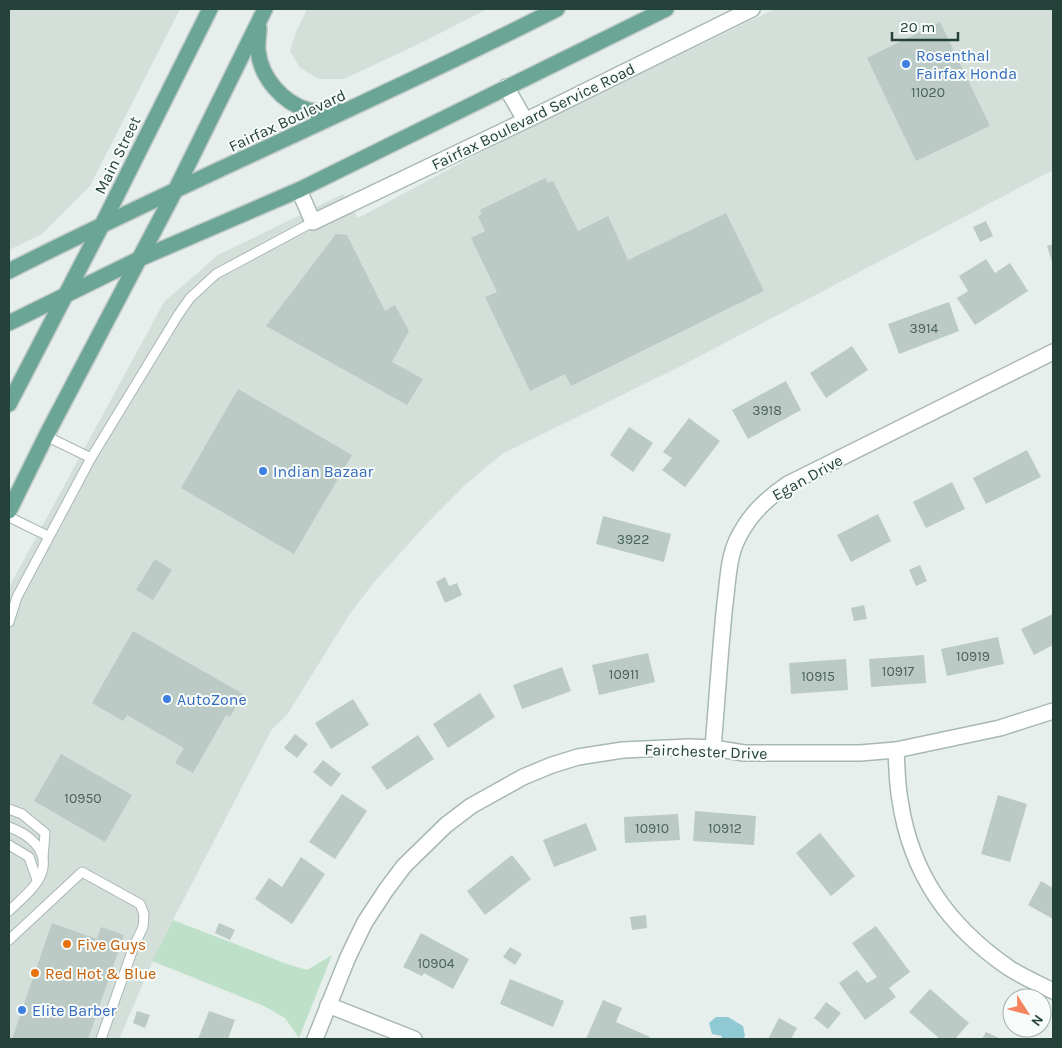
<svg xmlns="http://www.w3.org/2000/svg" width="1062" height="1048" font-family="Karla,sans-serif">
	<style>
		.built { fill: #d4dfda }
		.green { fill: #bfe0c8 }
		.water { fill: #8ec9d4 }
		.building { fill: #bbcac4 }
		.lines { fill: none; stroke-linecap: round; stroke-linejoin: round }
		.lane-casing { stroke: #a8b8b2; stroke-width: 11 }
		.street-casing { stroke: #a8b8b2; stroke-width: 18 }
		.primary-casing { stroke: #c2cac8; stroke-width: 18 }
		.lane { stroke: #fff; stroke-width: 9 }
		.street { stroke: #fff; stroke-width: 15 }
		.primary { stroke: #6aa596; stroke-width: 15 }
		.shop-dot { fill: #3f7fe0; stroke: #f7fbf9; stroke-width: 2 }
		.food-dot { fill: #e8710a; stroke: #f7fbf9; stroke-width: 2 }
		.labels { text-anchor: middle; stroke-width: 4; stroke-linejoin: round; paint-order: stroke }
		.number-label { font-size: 14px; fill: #4a645c }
		.shop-label { font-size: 16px; fill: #366cbe; stroke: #f7fbf9; text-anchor: start }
		.street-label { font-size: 16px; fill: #24423a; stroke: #f7fbf9 }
		.food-label { font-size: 16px; fill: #c56008; stroke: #f7fbf9; text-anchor: start }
	</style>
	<rect width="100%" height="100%" fill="#e6efeb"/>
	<!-- built -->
	<g class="built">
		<polygon points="9,9 180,9 90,186 42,234 9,250"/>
		<polygon points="307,9 487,9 423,42 344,79 319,79 300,68 290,51 296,32"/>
		<polygon points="775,9 1053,9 1053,170 681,366 502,454 466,484 433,517 375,581 349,615 287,715 272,729 159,947 119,1039 9,1039 9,587 164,302 218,255 343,194 358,218 509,137"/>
	</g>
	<!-- green -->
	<polygon class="green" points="173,920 287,964 307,970 332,955 299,1038 285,1018 264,1006 152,961"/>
	<!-- water -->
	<polygon class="water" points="716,1017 728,1017 743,1026 745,1036 743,1039 721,1039 722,1036 712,1034 709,1023"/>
	<!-- building -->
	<g class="building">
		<polygon points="940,22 990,126 916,161 867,58"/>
		<polygon points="545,178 548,183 553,181 578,231 608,216 628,260 726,213 764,291 571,386 565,374 530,391 485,297 497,292 471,238 485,231 478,216 482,214 480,210"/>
		<polygon points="986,221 993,236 980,242 973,227"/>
		<polygon points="336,234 347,235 385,311 395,305 409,331 392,362 423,379 407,405 266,326"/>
		<polygon points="1053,244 1053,265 1047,246"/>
		<polygon points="986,259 995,273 1010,263 1028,291 975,325 957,298 968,291 959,276"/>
		<polygon points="949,302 959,331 899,354 888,324"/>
		<polygon points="852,346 868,370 826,398 810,373"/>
		<polygon points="786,381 801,410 748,439 732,410"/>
		<polygon points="238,389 352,455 294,554 181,488"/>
		<polygon points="689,418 720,441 685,487 662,470 672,458 663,452"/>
		<polygon points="629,427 653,443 633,472 610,455"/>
		<polygon points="1027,450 1041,477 986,504 973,478"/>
		<polygon points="952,482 965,509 926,528 913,502"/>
		<polygon points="878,514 891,541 851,562 837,535"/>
		<polygon points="603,516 671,534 664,562 596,544"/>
		<polygon points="155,559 172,570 153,600 136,590"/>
		<polygon points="920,565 927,581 916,586 909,570"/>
		<polygon points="445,577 449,586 457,583 462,595 445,603 436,582"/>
		<polygon points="864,605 867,619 854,621 851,608"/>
		<polygon points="1053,614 1053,645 1034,655 1021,629"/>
		<polygon points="133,631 243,694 230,717 226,715 193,773 175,763 184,748 127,715 123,721 92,703"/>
		<polygon points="998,637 1004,664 947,676 941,649"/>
		<polygon points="648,653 655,682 599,695 592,665"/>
		<polygon points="924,655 926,683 871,687 869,659"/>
		<polygon points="846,659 848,690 791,694 789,663"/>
		<polygon points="562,667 571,691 522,709 513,685"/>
		<polygon points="480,693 495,717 448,748 433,724"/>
		<polygon points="353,699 369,725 331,749 315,723"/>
		<polygon points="295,734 308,744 297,758 284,748"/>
		<polygon points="418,735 434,759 387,790 371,767"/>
		<polygon points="61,754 132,795 105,842 34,801"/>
		<polygon points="323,760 341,774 331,787 313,772"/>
		<polygon points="342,794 367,811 335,859 309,842"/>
		<polygon points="998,795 1027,804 1010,862 981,854"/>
		<polygon points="695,811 756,816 754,845 693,841"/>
		<polygon points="678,814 680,840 625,843 624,817"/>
		<polygon points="586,823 597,850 554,867 543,840"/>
		<polygon points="820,833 855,876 831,896 796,853"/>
		<polygon points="512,855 531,879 485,915 467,891"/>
		<polygon points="301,857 325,874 292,924 255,899 269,878 282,887"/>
		<polygon points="1041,881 1053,888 1053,919 1028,905"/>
		<polygon points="646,915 647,928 632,930 630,917"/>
		<polygon points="52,923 97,939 101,927 124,935 88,1039 12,1039"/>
		<polygon points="219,923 235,930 230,940 215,933"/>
		<polygon points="876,926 910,972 889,988 896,997 865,1020 839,983 857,970 867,983 877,977 852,943"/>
		<polygon points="421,933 469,959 453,989 424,973 422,976 403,967"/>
		<polygon points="510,947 522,954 515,965 503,957"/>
		<polygon points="510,979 564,1001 553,1027 500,1004"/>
		<polygon points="930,989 969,1023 955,1039 940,1039 909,1012"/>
		<polygon points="603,1000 622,1008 616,1022 650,1037 649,1039 586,1039"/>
		<polygon points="826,1002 841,1013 828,1029 814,1018"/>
		<polygon points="137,1011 150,1015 145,1028 133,1023"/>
		<polygon points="209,1011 235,1020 228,1039 198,1039"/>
		<polygon points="779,1018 797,1028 791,1039 768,1039"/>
		<polygon points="986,1032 1001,1039 982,1039"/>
	</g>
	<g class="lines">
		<defs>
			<g id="lane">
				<polyline points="46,436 91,458"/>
				<polyline points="9,517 48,536"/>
				<polyline points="9,622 17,597 91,458 178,315 190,298 216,274 313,222"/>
				<polyline points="9,809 22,814 45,833 43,858"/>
				<path d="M9 827C28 834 49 849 42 872 38 886 19 901 9 911"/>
				<polyline points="9,845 29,857 37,880"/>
				<polyline points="9,940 82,872 140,904 144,914 143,927 134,946 101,1039"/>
			</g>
			<g id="street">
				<polyline points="506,87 525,120"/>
				<polyline points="299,190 313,222 539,114 752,9"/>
				<path d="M713 748C717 700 720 651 725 603 728 582 728 559 737 540 749 515 766 499 788 484L1053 352"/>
				<path d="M896 750C897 767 897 784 900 800 911 874 948 926 1009 968 1023 977 1039 984 1053 991"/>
				<polyline points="328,1005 414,1039"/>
				<polyline points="315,1039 348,957 365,922 386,890 404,866 446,825 471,806 523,777 552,765 578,757 623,750 689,747 713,748 744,753 860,753 896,750 1000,728 1053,711"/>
			</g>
			<g id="primary">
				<path d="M259 28C259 35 257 44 258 51 261 78 283 103 308 110 319 113 329 112 340 111"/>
				<path d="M9 271C190 179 376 101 557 9"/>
				<polyline points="9,323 139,259 299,190 666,9"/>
				<polyline points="9,404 103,223 210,9"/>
				<polyline points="9,511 46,436 175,191 265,9"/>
			</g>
		</defs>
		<!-- lane casing -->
		<use href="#lane" class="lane-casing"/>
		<!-- street casing -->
		<use href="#street" class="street-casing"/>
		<!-- primary casing -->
		<use href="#primary" class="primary-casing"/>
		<!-- lane -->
		<use href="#lane" class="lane"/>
		<!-- street -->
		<use href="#street" class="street"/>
		<!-- primary -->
		<use href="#primary" class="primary"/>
	</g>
	<!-- markers -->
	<g class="shop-dot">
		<circle cx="906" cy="64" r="5"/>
		<circle cx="263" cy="471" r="5"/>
		<circle cx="167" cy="699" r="5"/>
		<circle cx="22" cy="1010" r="5"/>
	</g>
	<g class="food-dot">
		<circle cx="67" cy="944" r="5"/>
		<circle cx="35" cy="973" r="5"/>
	</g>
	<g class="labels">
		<!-- number labels -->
		<g class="number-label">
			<text x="928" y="97">11020</text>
			<text x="924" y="333">3914</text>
			<text x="767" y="415">3918</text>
			<text x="633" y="544">3922</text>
			<text x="973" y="661">10919</text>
			<text x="898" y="676">10917</text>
			<text x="624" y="679">10911</text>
			<text x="818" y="681">10915</text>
			<text x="83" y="803">10950</text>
			<text x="652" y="833">10910</text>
			<text x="725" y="833">10912</text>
			<text x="436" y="968">10904</text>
		</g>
		<!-- shop labels -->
		<g class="shop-label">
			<text x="916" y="61">Rosenthal<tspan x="916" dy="18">Fairfax Honda</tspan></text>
			<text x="273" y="477">Indian Bazaar</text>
			<text x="177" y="705">AutoZone</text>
			<text x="32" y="1016">Elite Barber</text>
		</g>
		<!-- street labels -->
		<g class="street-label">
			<text transform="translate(533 116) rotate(-26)" y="6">Fairfax Boulevard Service Road</text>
			<text transform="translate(287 120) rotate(-25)" y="6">Fairfax Boulevard</text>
			<text transform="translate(117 155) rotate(-64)" y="6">Main Street</text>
			<text transform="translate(807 477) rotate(-29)" y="6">Egan Drive</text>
			<text transform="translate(706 751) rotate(2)" y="6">Fairchester Drive</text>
		</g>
		<!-- food labels -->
		<g class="food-label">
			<text x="77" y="950">Five Guys</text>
			<text x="45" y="979">Red Hot &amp; Blue</text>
		</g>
	</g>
	<!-- border -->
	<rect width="1062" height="1048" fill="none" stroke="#24423a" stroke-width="20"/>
	<!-- north arrow -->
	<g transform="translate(1027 1013) rotate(126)"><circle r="24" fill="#f7fbf9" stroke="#a3b1ad"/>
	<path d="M0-4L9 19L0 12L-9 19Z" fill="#f4845f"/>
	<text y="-8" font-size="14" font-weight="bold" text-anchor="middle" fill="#24423a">N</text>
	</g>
	<!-- scale -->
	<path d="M892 32v8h66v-8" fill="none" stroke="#24423a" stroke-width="2.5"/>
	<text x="900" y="32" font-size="15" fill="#24423a" stroke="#f7fbf9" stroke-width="4" paint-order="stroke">20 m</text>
</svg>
